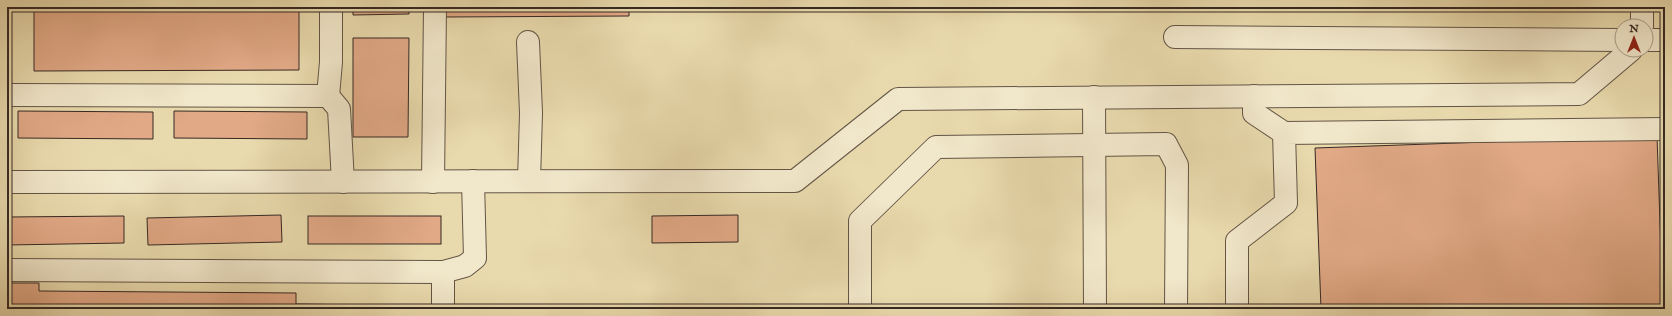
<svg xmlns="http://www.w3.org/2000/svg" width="1672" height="316" font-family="'IM FELL English',serif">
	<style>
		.building { fill: #e1a986; stroke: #362924 }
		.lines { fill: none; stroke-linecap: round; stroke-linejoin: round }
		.minor-casing { stroke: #635546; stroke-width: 24 }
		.minor { stroke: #f1e7ca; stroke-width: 22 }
	</style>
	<rect width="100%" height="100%" fill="#e9daad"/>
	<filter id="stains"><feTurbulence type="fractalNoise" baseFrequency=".005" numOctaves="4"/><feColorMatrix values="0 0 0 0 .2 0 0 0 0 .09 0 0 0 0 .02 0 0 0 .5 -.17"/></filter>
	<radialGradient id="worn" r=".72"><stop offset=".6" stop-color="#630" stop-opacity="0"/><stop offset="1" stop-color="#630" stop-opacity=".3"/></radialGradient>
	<!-- building -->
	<g class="building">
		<polygon points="34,7 299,7 299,70 34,71"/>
		<polygon points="353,7 409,7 409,14 353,15"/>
		<polygon points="445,7 629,7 629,16 445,17"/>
		<polygon points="353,38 409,38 408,137 353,137"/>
		<polygon points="18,111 153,112 153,139 18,138"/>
		<polygon points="174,111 307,112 307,139 174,138"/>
		<polygon points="1657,136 1663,309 1321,309 1315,148"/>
		<polygon points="281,215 282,242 148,245 147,218"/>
		<polygon points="738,215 738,242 652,243 652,216"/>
		<polygon points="124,216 124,243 7,245 7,217"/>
		<rect x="308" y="216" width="133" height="28"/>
		<polygon points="7,283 39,283 39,291 296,293 296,304 366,305 366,309 7,309"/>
	</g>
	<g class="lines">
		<defs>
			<g id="minor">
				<polyline points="1642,7 1642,26"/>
				<polyline points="1175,37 1622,40"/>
				<polyline points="1646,40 1665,40"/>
				<polyline points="528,42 531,113 529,181"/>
				<polyline points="7,95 328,96 339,109 343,182"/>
				<polyline points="328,96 331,62 331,7"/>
				<polyline points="1254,96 1254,113 1284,133"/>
				<polyline points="1094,97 1095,309"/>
				<polyline points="7,182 795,181 898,99 1579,94 1631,50"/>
				<polyline points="433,182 435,7"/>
				<polyline points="7,270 443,272 465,266 475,258 473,181"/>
				<polyline points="443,272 443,309"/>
				<polyline points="860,309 860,221 936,147 1166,144 1177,165 1176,309"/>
				<polyline points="1237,309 1237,241 1286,203 1284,133 1665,129"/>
			</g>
		</defs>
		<!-- minor casing -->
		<use href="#minor" class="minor-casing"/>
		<!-- minor -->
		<use href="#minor" class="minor"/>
	</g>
	<!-- margin -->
	<rect width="1672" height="316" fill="none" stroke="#e9daad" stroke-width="24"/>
	<rect x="8" y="8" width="1656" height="300" fill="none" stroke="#362924" stroke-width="2"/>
	<rect x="12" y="12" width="1648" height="292" fill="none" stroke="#362924"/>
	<!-- north arrow -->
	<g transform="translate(1634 38)"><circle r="19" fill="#f1e7ca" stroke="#a69b88"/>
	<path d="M0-3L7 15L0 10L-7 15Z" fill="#8f2418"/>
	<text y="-6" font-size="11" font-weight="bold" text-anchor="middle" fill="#362924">N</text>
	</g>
	<rect width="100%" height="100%" filter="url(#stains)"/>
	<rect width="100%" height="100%" fill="url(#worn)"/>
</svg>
